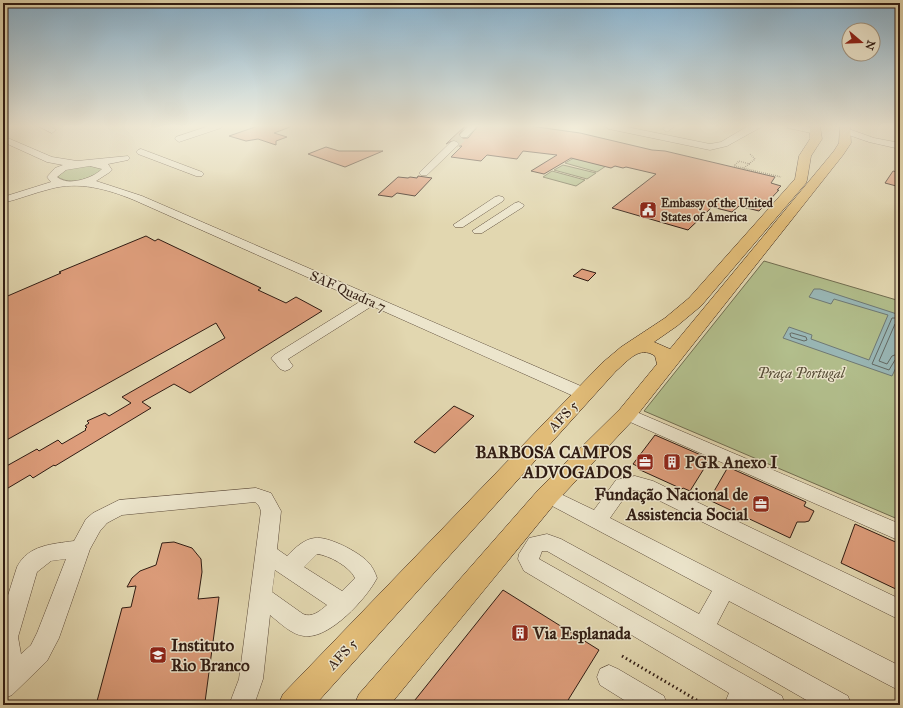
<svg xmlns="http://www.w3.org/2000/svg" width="903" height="708" font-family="'IM FELL Great Primer',serif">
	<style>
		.green { fill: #b2be8c; stroke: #716d50 }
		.water { fill: #99b7b6; stroke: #6f7975 }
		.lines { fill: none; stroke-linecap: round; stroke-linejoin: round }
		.shore { stroke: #646a64; stroke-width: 1 }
		.building { fill: #dd9d7b; stroke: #301c13 }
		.minor-tunnel { stroke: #beb291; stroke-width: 10; stroke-dasharray: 10 5; stroke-linecap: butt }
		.minor-casing { stroke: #5c4b3a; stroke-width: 1 }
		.major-casing { stroke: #301c13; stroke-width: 1 }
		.path-far1 { stroke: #301c13; stroke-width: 1.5; stroke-dasharray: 0.5 1.5; stroke-linecap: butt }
		.path { stroke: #301c13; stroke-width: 3; stroke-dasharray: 1.5 3; stroke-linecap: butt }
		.minor { fill: #ece5cc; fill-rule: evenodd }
		.major { fill: #e1bc78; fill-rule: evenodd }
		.labels { text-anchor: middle; stroke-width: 3; stroke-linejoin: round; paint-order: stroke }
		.far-poi-label { font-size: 12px; font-weight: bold; fill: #301c13; stroke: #ece5cc; text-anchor: start }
		.street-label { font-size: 14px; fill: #301c13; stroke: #ece5cc }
		.park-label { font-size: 14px; font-style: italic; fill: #574d37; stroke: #ece5cc }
		.near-poi-label { font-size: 17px; font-weight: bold; fill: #301c13; stroke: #ece5cc; text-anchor: start }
	</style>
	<rect width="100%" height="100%" fill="#e2d7b0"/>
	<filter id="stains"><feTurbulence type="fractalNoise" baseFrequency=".005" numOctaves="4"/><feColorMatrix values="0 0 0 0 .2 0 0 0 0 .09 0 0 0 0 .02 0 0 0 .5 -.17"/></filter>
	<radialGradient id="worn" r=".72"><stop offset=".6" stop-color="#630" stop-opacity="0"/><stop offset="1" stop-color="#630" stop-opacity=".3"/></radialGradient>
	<!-- green -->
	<g class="green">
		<polygon points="574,158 606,166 597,172 565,163"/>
		<path d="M85 165 101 167 102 169 101 172C89 178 71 186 58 177V175L65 170Z"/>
		<polygon points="563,165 596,173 587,179 554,170"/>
		<polygon points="552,171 585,180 576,186 543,177"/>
		<polygon points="764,261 900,301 900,520 644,411"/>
	</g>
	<!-- water -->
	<polygon class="water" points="814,289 820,289 900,315 900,359 892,376 783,338 789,327 812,335 811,339 869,360 888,315 834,299 831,304 809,297"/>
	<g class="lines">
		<!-- shore -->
		<g class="shore">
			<polyline points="900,318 892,318 872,364 889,370 895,360 900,358"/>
			<polyline points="900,323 895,324 879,361 887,364 892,356 900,353"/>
			<polygon points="792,333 806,337 807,340 804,341 791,337 790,334"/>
		</g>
	</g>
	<!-- building -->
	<g class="building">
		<polygon points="258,126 290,126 290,127 274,133 287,137 276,141 276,145 258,139 246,141 229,136"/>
		<polygon points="465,126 459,135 461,138 468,138 478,126 530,126 580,133 652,150 665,151 775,177 771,183 781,186 777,190 779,190 759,211 739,206 732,212 712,207 688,230 612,208 656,174 626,167 623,168 615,166 611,168 571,158 544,174 531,171 557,155 523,151 517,159 487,155 481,161 451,157 462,146 459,146 460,143 454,140 446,144"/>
		<polygon points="326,147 339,151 383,151 345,167 308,154"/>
		<polygon points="893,171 900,173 900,187 885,183"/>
		<polygon points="418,176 432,178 415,196 397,193 392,197 378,195 398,177 408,178 410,177 417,178"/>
		<polygon points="146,236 155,241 158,239 261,288 258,290 286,303 296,297 322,311 190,393 174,384 142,402 151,408 55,466 54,465 33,478 30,475 3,491 3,468 37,449 39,451 58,440 62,444 86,430 85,429 87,427 85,426 89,423 87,421 105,413 109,416 131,403 122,397 225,338 216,323 3,442 3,298 61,273 59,272"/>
		<polygon points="582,269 596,273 588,281 573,276"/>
		<polygon points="454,406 474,416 435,453 414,442"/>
		<polygon points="655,435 710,459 690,491 683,488 682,489 638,469 639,467 633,464"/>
		<polygon points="728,467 806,502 804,506 814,511 809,521 805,522 797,522 790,538 709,500"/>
		<polygon points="855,524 900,544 900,591 841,563"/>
		<polygon points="174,542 192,548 201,559 202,572 198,599 219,597 205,702 185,705 96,705 122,608 131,607 136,586 127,587 132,578 140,571 156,565 162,543"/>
		<polygon points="503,590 599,650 565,705 411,705"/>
	</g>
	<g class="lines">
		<!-- minor-tunnel -->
		<polyline class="minor-tunnel" points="454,144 464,135"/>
		<defs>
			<g id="minor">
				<polygon points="38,126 50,126 56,130 52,133"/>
				<polygon points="209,126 222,126 221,128 179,142 175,139 176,137"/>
				<polygon points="468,126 477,126 467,137 461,137 460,135"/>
				<polygon points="605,126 622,126 710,144 721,142 748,126 763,126 727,146 710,150 609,129"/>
				<polygon points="666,126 675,126 667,132 663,129"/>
				<polygon points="787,126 804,126 819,129 820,131 816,134 788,128"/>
				<polygon points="846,128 874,138 900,143 900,149 869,142 843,133 842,131 843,129"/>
				<path d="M3 136 52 157 77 161 128 156 130 158 128 160 108 164 112 170 110 172 96 181 142 196 590 390 592 394 590 398 584 399 578 398 372 306 288 359 293 366 290 369 285 371 280 369 271 358 274 355 361 301 134 200C107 189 79 181 50 189 34 193 19 199 3 203V197L51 182 47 177 55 168 63 165 47 162 3 142ZM90 166 102 169C93 178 68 187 57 177L66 170Z"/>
				<polygon points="454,141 457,142 459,144 457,146 427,175 421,175 419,173 421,171 451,142"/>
				<polygon points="141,149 202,172 204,174 202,176 196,176 138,154 136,152 138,150"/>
				<polygon points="499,196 503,197 504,199 503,201 463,227 455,227 453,225 495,197"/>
				<polygon points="519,202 524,205 523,207 482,233 474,233 472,231 515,203"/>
				<polygon points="627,408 900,524 900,541 621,418 619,414 621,410"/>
				<polygon points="635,476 653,481 900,599 900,620 640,491 635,490 629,491 610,518 900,666 900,691 729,601 717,624 848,696 851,705 815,705 547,551 542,551 539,559 782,696 785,705 724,705 729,693 524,571 518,559 519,554 529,538 547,534 561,539 699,614 712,591 541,500 539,495 541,490 548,488 594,510 616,480"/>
				<path d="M256 488 271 493 281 511 277 549 287 556C295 548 304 539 315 538 328 536 359 552 368 562 372 566 375 572 377 578 367 598 329 640 304 636 292 635 280 623 270 615L263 679 254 705H229L239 679 261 511 259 506 255 502 122 515 107 523 100 531 90 549 59 638 47 661 12 695 3 699V671L4 669 3 666V611L17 567C28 545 52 544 74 541L86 519 93 513 119 500ZM317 554C329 555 350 567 355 578L342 591 304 567ZM66 559 37 633 31 645 21 654 18 637 37 572 51 561ZM275 570 327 605C320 611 312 618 303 614L272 592Z"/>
				<polygon points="609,665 618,669 664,696 667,705 632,705 600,685 597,677 600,669"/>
			</g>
			<path id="major" d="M810 126H820L822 139 811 156 807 180 806 183 701 306 677 326 654 342 670 349 834 151 839 143 840 126H850L851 143 843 155 634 419 557 501 390 705H354L359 694 539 489 620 409 657 364 655 356C639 345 628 361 616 371L315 705H278L283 694 602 363 621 347 665 318 689 298 795 179 799 156 810 139Z"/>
		</defs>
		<!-- minor casing -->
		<use href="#minor" class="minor-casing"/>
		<!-- major casing -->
		<use href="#major" class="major-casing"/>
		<!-- path-far1 -->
		<g class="path-far1">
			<polyline points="749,164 755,159 750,154"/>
			<polyline points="744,168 749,164 739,161 734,166 781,177"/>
		</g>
		<!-- path -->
		<polyline class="path" points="622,656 705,705"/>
		<!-- minor -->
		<use href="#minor" class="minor"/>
		<!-- major -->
		<use href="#major" class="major"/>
	</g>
	<!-- sky -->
	<linearGradient id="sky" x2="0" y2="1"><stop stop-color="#88b5d4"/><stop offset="0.56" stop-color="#f2eddb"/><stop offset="1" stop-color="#f2eddb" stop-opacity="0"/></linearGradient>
	<rect width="903" height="225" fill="url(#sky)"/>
	<!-- icons -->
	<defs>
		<symbol id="civic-square" viewBox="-11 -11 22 22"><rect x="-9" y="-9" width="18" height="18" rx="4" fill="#8f2418" stroke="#ece5cc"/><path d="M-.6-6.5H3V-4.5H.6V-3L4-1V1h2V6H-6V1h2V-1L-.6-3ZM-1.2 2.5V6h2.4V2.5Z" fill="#fff"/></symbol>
		<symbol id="office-square" viewBox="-11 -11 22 22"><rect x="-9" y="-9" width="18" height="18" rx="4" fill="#8f2418" stroke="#ece5cc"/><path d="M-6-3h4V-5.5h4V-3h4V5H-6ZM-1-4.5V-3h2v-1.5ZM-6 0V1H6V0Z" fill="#fff"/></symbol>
		<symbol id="building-square" viewBox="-11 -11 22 22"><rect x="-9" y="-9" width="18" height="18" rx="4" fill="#8f2418" stroke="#ece5cc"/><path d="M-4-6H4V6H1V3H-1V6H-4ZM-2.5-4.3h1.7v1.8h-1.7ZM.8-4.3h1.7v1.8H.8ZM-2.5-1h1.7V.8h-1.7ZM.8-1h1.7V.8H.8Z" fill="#fff"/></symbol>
		<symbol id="university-square" viewBox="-11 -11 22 22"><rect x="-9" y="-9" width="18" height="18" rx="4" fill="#8f2418" stroke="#ece5cc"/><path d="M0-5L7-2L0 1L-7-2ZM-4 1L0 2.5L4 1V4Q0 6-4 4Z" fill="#fff"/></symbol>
	</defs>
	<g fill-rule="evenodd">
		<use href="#civic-square" x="638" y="200" width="20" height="20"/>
		<use href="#office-square" x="635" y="452" width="20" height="20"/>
		<use href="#building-square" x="662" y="452" width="20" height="20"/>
		<use href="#office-square" x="751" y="494" width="20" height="20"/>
		<use href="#building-square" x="510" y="623" width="20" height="20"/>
		<use href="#university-square" x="148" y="645" width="20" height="20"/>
	</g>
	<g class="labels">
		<!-- far-poi labels -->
		<g class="far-poi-label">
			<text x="661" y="207">Embassy of the United<tspan x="661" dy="14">States of America</tspan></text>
		</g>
		<!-- street labels -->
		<g class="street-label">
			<text transform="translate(348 291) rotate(24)" y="5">SAF Quadra 7</text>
			<text transform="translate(563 416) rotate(-47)" y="5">AFS 5</text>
			<text transform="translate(342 654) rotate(-47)" y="5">AFS 5</text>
		</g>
		<!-- park labels -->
		<g class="park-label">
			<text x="801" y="378">Praça Portugal</text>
		</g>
		<!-- near-poi labels -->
		<g class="near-poi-label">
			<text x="632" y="458" text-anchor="end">BARBOSA CAMPOS<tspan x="632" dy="20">ADVOGADOS</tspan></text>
			<text x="685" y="468">PGR Anexo I</text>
			<text x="748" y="500" text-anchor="end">Fundação Nacional de<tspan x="748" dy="20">Assistencia Social</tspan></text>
			<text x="533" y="639">Via Esplanada</text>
			<text x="171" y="651">Instituto<tspan x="171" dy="20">Rio Branco</tspan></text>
		</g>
	</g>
	<!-- margin -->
	<rect width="903" height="708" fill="none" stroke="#e2d7b0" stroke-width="16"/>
	<rect x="4" y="4" width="895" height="700" fill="none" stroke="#301c13" stroke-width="2"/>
	<rect x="8" y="8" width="887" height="692" fill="none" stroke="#301c13"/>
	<!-- north arrow -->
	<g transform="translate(861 42) rotate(109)"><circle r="19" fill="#ece5cc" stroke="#a19582"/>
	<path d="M0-3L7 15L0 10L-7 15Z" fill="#8f2418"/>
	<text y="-6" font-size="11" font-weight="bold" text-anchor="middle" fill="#301c13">N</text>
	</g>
	<rect width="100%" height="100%" filter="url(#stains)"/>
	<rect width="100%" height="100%" fill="url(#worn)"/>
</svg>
